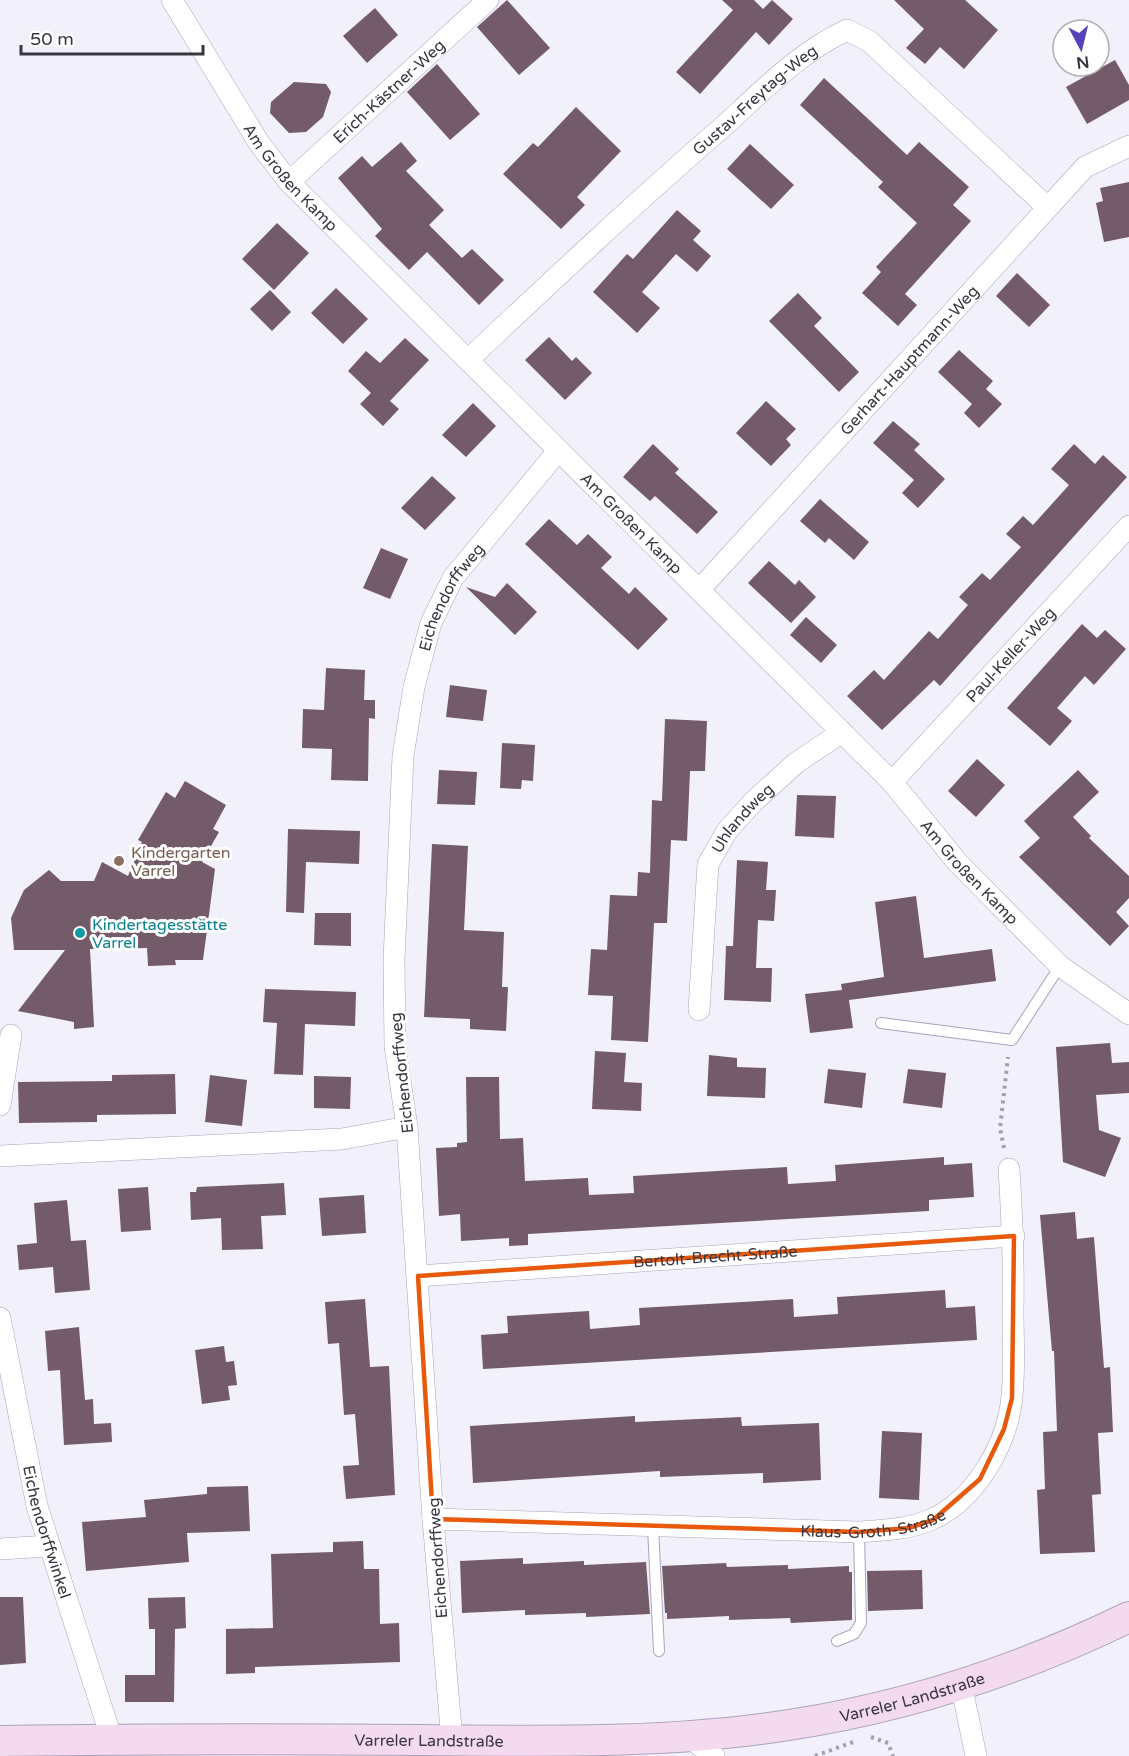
<svg xmlns="http://www.w3.org/2000/svg" width="1129" height="1756" font-family="'Varela Round',sans-serif">
	<style>
		.building { fill: #735b6a }
		.lines { fill: none; stroke-linecap: round; stroke-linejoin: round }
		.lane-casing { stroke: #a9a3be; stroke-width: 12 }
		.street-casing { stroke: #a9a3be; stroke-width: 22 }
		.secondary-casing { stroke: #a9a3be; stroke-width: 32 }
		.path { stroke: #a29faa; stroke-width: 4; stroke-dasharray: 3 4.5; stroke-linecap: butt }
		.lane { stroke: #fff; stroke-width: 10 }
		.street { stroke: #fff; stroke-width: 21 }
		.secondary { stroke: #f3daef; stroke-width: 30 }
		.marked { fill: none; stroke: #e8590c; stroke-width: 4.5; stroke-linejoin: round }
		.education-dot { fill: #8d6e63; stroke: #fff; stroke-width: 2 }
		.culture-dot { fill: #0f9aa8; stroke: #fff; stroke-width: 2 }
		.labels { text-anchor: middle; stroke-width: 6; stroke-linejoin: round; paint-order: stroke }
		.street-label { font-size: 16px; fill: #393641; stroke: #fff }
		.education-label { font-size: 16px; fill: #785e54; stroke: #fff; text-anchor: start }
		.culture-label { font-size: 16px; fill: #0d838f; stroke: #fff; text-anchor: start }
	</style>
	<rect width="100%" height="100%" fill="#f2f0fb"/>
	<!-- building -->
	<g class="building">
		<polygon points="507,0 550,48 519,75 477,27"/>
		<polygon points="722,0 754,0 763,9 772,0 793,19 769,45 756,32 700,94 676,72 733,10"/>
		<polygon points="894,0 965,0 998,30 964,69 940,47 925,64 906,48 924,29"/>
		<polygon points="375,8 398,35 367,63 343,36"/>
		<polygon points="1115,60 1129,85 1129,100 1087,124 1066,87"/>
		<polygon points="437,64 480,114 450,140 407,92"/>
		<polygon points="824,78 907,155 919,142 969,187 953,205 971,221 905,294 917,305 898,326 862,293 881,272 876,267 917,223 878,187 883,182 800,105"/>
		<polygon points="294,82 326,84 331,92 323,117 306,132 289,133 270,113 271,102"/>
		<polygon points="576,107 621,151 577,197 585,205 561,229 503,174 533,143 538,147"/>
		<polygon points="401,142 417,161 406,171 444,210 429,225 462,258 472,249 504,280 479,305 427,252 409,270 375,236 382,229 338,178 362,156 372,167"/>
		<polygon points="750,144 794,185 771,209 727,169"/>
		<polygon points="1129,182 1129,237 1104,242 1096,203 1103,201 1100,188"/>
		<polygon points="677,210 701,231 693,240 711,256 697,272 676,254 642,292 660,308 637,333 593,292 627,254 633,259"/>
		<polygon points="277,223 309,253 274,290 242,259"/>
		<polygon points="1017,273 1050,305 1029,327 996,296"/>
		<polygon points="336,288 368,319 343,344 311,313"/>
		<polygon points="270,290 291,312 272,331 250,309"/>
		<polygon points="798,293 822,318 814,326 859,372 839,392 769,321"/>
		<polygon points="549,337 572,361 576,357 592,373 565,400 525,360"/>
		<polygon points="405,338 429,360 390,401 399,409 383,426 360,404 371,393 348,371 366,351 380,363"/>
		<polygon points="959,350 993,381 986,389 1002,404 979,428 964,413 972,404 938,372"/>
		<polygon points="766,401 796,429 786,439 791,445 771,466 736,433"/>
		<polygon points="473,403 496,426 466,457 442,435"/>
		<polygon points="893,421 920,444 914,450 945,479 918,508 902,493 914,480 873,443"/>
		<polygon points="653,444 679,469 675,473 718,512 697,534 655,496 650,501 623,477"/>
		<polygon points="1074,444 1095,464 1103,455 1127,477 940,686 934,680 882,730 847,696 874,670 884,680 929,631 938,639 968,605 959,597 982,573 990,580 1021,547 1006,534 1023,516 1033,525 1069,485 1051,469"/>
		<polygon points="432,476 456,498 425,530 401,508"/>
		<polygon points="820,499 869,542 854,560 829,538 825,543 800,521"/>
		<polygon points="549,519 577,545 588,534 612,557 601,568 629,594 635,587 668,619 638,650 525,544"/>
		<polygon points="381,548 408,559 390,599 363,588"/>
		<polygon points="769,561 795,585 799,580 816,597 791,623 748,583"/>
		<polygon points="507,583 537,612 515,635 466,587 495,597"/>
		<polygon points="806,617 837,645 821,663 790,635"/>
		<polygon points="1082,624 1097,638 1105,630 1126,649 1094,685 1085,676 1057,708 1072,721 1050,746 1007,708"/>
		<polygon points="326,668 365,670 364,700 375,700 375,719 369,718 368,781 331,780 332,749 302,748 303,709 324,710"/>
		<polygon points="450,685 487,690 483,721 446,717"/>
		<polygon points="665,719 707,721 705,771 690,771 687,841 671,840 667,923 654,923 648,1042 611,1040 613,996 588,995 591,949 607,950 610,895 637,896 638,872 650,873 652,800 662,801"/>
		<polygon points="502,743 535,745 533,781 522,780 521,789 500,788"/>
		<polygon points="977,759 1005,785 976,817 948,791"/>
		<polygon points="439,770 477,772 475,805 437,804"/>
		<polygon points="1078,770 1099,792 1073,817 1091,836 1089,838 1129,876 1129,898 1116,912 1129,926 1110,946 1019,857 1040,838 1024,821"/>
		<polygon points="185,781 226,805 213,829 219,832 202,862 215,869 203,960 175,960 176,965 148,966 147,948 90,949 94,1027 74,1029 74,1022 18,1011 65,950 14,950 11,918 24,890 49,870 61,881 94,881 102,862 128,876 142,842 138,840 166,792 175,798"/>
		<polygon points="797,795 836,796 834,838 795,836"/>
		<polygon points="288,829 360,831 359,864 306,862 304,913 286,912"/>
		<polygon points="432,844 468,846 464,930 504,932 502,987 508,987 506,1031 470,1029 470,1019 424,1017"/>
		<polygon points="737,860 768,862 766,890 776,890 774,921 758,920 756,968 772,968 771,1002 724,1000 726,946 733,946"/>
		<polygon points="916,896 924,958 992,949 996,981 849,1000 853,1028 810,1033 805,994 842,990 841,984 884,977 875,902"/>
		<polygon points="315,913 351,913 351,946 314,945"/>
		<polygon points="265,989 356,992 355,1026 305,1024 303,1075 274,1074 277,1023 263,1022"/>
		<polygon points="1110,1043 1112,1063 1129,1062 1129,1093 1096,1095 1099,1130 1121,1138 1105,1177 1063,1162 1056,1047"/>
		<polygon points="595,1051 626,1053 624,1082 642,1083 641,1111 592,1109"/>
		<polygon points="709,1055 737,1058 737,1067 766,1068 765,1098 707,1096"/>
		<polygon points="828,1069 866,1073 862,1108 824,1103"/>
		<polygon points="908,1069 946,1073 942,1108 903,1103"/>
		<polygon points="175,1074 176,1114 97,1115 97,1122 19,1123 18,1082 112,1081 112,1075"/>
		<polygon points="210,1075 247,1080 242,1126 205,1122"/>
		<polygon points="314,1076 351,1077 350,1109 314,1108"/>
		<polygon points="466,1077 499,1077 500,1139 523,1138 525,1181 588,1178 589,1195 634,1193 633,1176 787,1167 788,1184 836,1181 835,1165 944,1157 944,1165 972,1163 974,1197 929,1200 929,1211 528,1234 528,1245 509,1246 509,1238 461,1241 460,1214 439,1216 436,1148 457,1147 457,1143 467,1142"/>
		<polygon points="284,1183 286,1215 261,1216 263,1249 222,1250 221,1218 191,1220 190,1192 196,1192 197,1187"/>
		<polygon points="148,1187 151,1230 121,1232 118,1189"/>
		<polygon points="364,1195 366,1233 322,1236 319,1198"/>
		<polygon points="67,1200 71,1241 86,1240 90,1290 55,1293 53,1267 19,1270 17,1245 37,1243 34,1203"/>
		<polygon points="1075,1212 1077,1239 1094,1237 1104,1368 1110,1367 1113,1432 1098,1433 1101,1494 1092,1495 1095,1552 1040,1554 1037,1490 1045,1489 1043,1432 1057,1431 1054,1351 1052,1351 1040,1215"/>
		<polygon points="945,1290 946,1308 975,1306 977,1340 483,1369 481,1335 508,1333 507,1316 589,1311 590,1329 640,1325 639,1308 793,1299 794,1317 838,1314 837,1297"/>
		<polygon points="365,1299 370,1367 389,1366 395,1495 346,1499 343,1466 359,1465 355,1414 344,1415 339,1343 328,1344 325,1302"/>
		<polygon points="79,1327 85,1400 93,1399 94,1424 111,1423 112,1442 64,1445 60,1370 48,1371 45,1331"/>
		<polygon points="224,1346 226,1362 234,1361 237,1385 228,1386 230,1400 202,1404 195,1350"/>
		<polygon points="635,1416 635,1422 741,1417 742,1426 819,1423 821,1480 763,1483 763,1473 660,1477 660,1471 473,1483 470,1426"/>
		<polygon points="882,1431 922,1433 919,1500 879,1498"/>
		<polygon points="248,1486 250,1531 187,1533 189,1562 86,1571 82,1522 146,1517 144,1500 207,1494 207,1487"/>
		<polygon points="363,1541 364,1569 379,1569 380,1624 399,1623 400,1662 255,1667 255,1673 226,1674 226,1629 273,1628 271,1554 333,1552 333,1542"/>
		<polygon points="523,1558 523,1564 584,1561 584,1565 646,1562 650,1614 586,1617 586,1613 525,1615 525,1610 462,1613 460,1561"/>
		<polygon points="726,1563 727,1567 788,1565 788,1569 849,1566 849,1572 852,1572 852,1620 791,1623 790,1618 729,1620 729,1616 667,1619 667,1613 665,1613 662,1566"/>
		<polygon points="922,1570 923,1609 868,1611 867,1571"/>
		<polygon points="0,1597 23,1597 26,1663 0,1665"/>
		<polygon points="185,1597 186,1628 175,1629 174,1702 125,1702 125,1675 155,1675 155,1629 149,1629 148,1598"/>
	</g>
	<g class="lines">
		<defs>
			<g id="lane">
				<polyline points="881,1023 1012,1040 1060,966"/>
				<polyline points="653,1527 659,1651"/>
				<polyline points="837,1641 854,1634 861,1623 859,1532"/>
			</g>
			<g id="street">
				<path id="s1" d="M172 0 259 143 289 182 892 782 958 863 1060 966 1129 1014"/>
				<path id="s2" d="M289 182 488 0"/>
				<path id="s3" d="M469 359C553 280 637 201 725 125 762 91 801 51 847 30L869 41 1047 207"/>
				<path id="s4" d="M700 589 1085 167 1129 146"/>
				<path id="s5" d="M892 782 1129 526"/>
				<path id="s6" d="M699 1010 708 864 727 831 753 802 796 763 842 732"/>
				<polyline points="0,1105 11,1035"/>
				<polyline points="0,1156 342,1139 407,1127"/>
				<path id="s7" d="M418 1276 1014 1236"/>
				<path id="s8" d="M0 1318 37 1506 112 1740"/>
				<path id="s9" d="M433 1519 859 1532C883 1530 907 1530 930 1520 975 1501 1008 1444 1012 1396 1015 1368 1013 1338 1013 1310 1014 1262 1012 1216 1009 1169"/>
				<polyline points="0,1549 49,1546"/>
				<polyline points="961,1684 976,1756"/>
				<polyline points="686,1735 714,1756"/>
				<path id="s10" d="M452 1740 433 1519 407 1127 395 1046 394 960 403 756 414 687 431 623 453 578 558 451"/>
			</g>
			<g id="secondary">
				<path id="s11" d="M0 1741C140 1739 281 1739 421 1740 543 1741 669 1744 789 1725 907 1707 1022 1669 1129 1617"/>
			</g>
		</defs>
		<!-- lane casing -->
		<use href="#lane" class="lane-casing"/>
		<!-- street casing -->
		<use href="#street" class="street-casing"/>
		<!-- secondary casing -->
		<use href="#secondary" class="secondary-casing"/>
		<!-- path -->
		<g class="path">
			<polyline points="1004,1148 1000,1128 1008,1057"/>
			<polyline points="871,1737 888,1743 893,1756"/>
			<polyline points="815,1756 853,1742"/>
		</g>
		<!-- lane -->
		<use href="#lane" class="lane"/>
		<!-- street -->
		<use href="#street" class="street"/>
		<!-- secondary -->
		<use href="#secondary" class="secondary"/>
	</g>
	<!-- marked area -->
	<path class="marked" d="M1014 1236 1012 1398 1004 1429 980 1479 933 1520 909 1528 859 1532 433 1519 418 1276Z"/>
	<!-- markers -->
	<circle class="education-dot" cx="119" cy="861" r="6"/>
	<circle class="culture-dot" cx="80" cy="933" r="6"/>
	<g class="labels">
		<!-- street labels -->
		<g class="street-label">
			<text dy="6" stroke="none"><textPath href="#s2" startOffset="135">Erich-Kästner-Weg</textPath></text>
			<text dy="6" stroke="none"><textPath href="#s3" startOffset="386">Gustav-Freytag-Weg</textPath></text>
			<text dy="6" stroke="none"><textPath href="#s1" startOffset="214">Am Großen Kamp</textPath></text>
			<text dy="6" stroke="none"><textPath href="#s4" startOffset="310">Gerhart-Hauptmann-Weg</textPath></text>
			<text dy="6" stroke="none"><textPath href="#s1" startOffset="700">Am Großen Kamp</textPath></text>
			<text dy="6" stroke="none"><textPath href="#s10" startOffset="1155">Eichendorffweg</textPath></text>
			<text dy="6" stroke="none"><textPath href="#s5" startOffset="174">Paul-Keller-Weg</textPath></text>
			<text dy="6" stroke="none"><textPath href="#s6" startOffset="204">Uhlandweg</textPath></text>
			<text dy="6" stroke="none"><textPath href="#s1" startOffset="1186">Am Großen Kamp</textPath></text>
			<text transform="translate(401 1073) rotate(-96)" y="6">Eichendorffweg</text>
			<text dy="6" stroke="none"><textPath href="#s7" startOffset="298">Bertolt-Brecht-Straße</textPath></text>
			<text dy="6" stroke="none"><textPath href="#s9" startOffset="441">Klaus-Groth-Straße</textPath></text>
			<text dy="6" stroke="none"><textPath href="#s8" startOffset="219">Eichendorffwinkel</textPath></text>
			<text transform="translate(437 1558) rotate(-94)" y="6">Eichendorffweg</text>
			<text dy="6" stroke="none"><textPath href="#s11" startOffset="916">Varreler Landstraße</textPath></text>
			<text dy="6" stroke="none"><textPath href="#s11" startOffset="429">Varreler Landstraße</textPath></text>
		</g>
		<!-- education labels -->
		<g class="education-label">
			<text x="131" y="858">Kindergarten<tspan x="131" dy="18">Varrel</tspan></text>
		</g>
		<!-- culture labels -->
		<g class="culture-label">
			<text x="92" y="930">Kindertagesstätte<tspan x="92" dy="18">Varrel</tspan></text>
		</g>
	</g>
	<!-- north arrow -->
	<g transform="translate(1081 48) rotate(173)"><circle r="28" fill="#ffffff" stroke="#b0afb3" stroke-width="1.5"/>
	<path d="M0-4.5L10 22L0 15L-10 22Z" fill="#5342b9"/>
	<text y="-9" font-size="16" font-weight="bold" text-anchor="middle" fill="#393641">N</text>
	</g>
	<!-- scale -->
	<path d="M21 45v9h182v-9" fill="none" stroke="#393641" stroke-width="3"/>
	<text x="30" y="45" font-size="18" fill="#393641" stroke="#ffffff" stroke-width="4.5" paint-order="stroke">50 m</text>
</svg>
